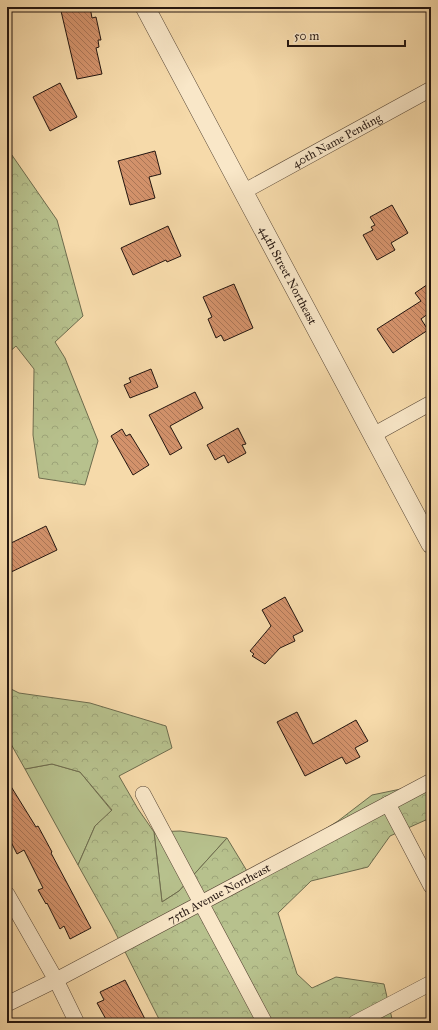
<svg xmlns="http://www.w3.org/2000/svg" width="438" height="1030" font-family="'IM FELL Great Primer',serif">
	<style>
		.green { fill: #b7c18d; stroke: #6e6c4e }
		.forest { fill: url(#forest-crowns); stroke: #6e6c4e }
		.building { fill: url(#building-back-hatch); stroke: #241610 }
		.lines { fill: none; stroke-linecap: round; stroke-linejoin: round }
		.minor-casing { stroke: #584736; stroke-width: 16 }
		.tertiary-casing { stroke: #584736; stroke-width: 20 }
		.minor { stroke: #f9e7c8; stroke-width: 15 }
		.tertiary { stroke: #f9e7c8; stroke-width: 19 }
		.labels { text-anchor: middle; stroke-width: 4; stroke-linejoin: round; paint-order: stroke }
		.street-label { font-size: 12px; fill: #241610; stroke: #f9e7c8 }
	</style>
	<defs>
		<pattern id="forest-crowns" width="20" height="18" patternUnits="userSpaceOnUse"><rect width="20" height="18" fill="#b7c18d"/><path d="M2 6a3 3 0 1 1 6 0M12 15a3 3 0 1 1 6 0" fill="none" stroke="#9da579"/></pattern>
		<pattern id="building-back-hatch" width="6" height="6" patternUnits="userSpaceOnUse"><rect width="6" height="6" fill="#d3926b"/><path d="M-1 5l2 2M0 0l6 6M5-1l2 2" fill="none" stroke="#ab7657"/></pattern>
	</defs>
	<rect width="100%" height="100%" fill="#f6daaa"/>
	<filter id="stains"><feTurbulence type="fractalNoise" baseFrequency=".005" numOctaves="4"/><feColorMatrix values="0 0 0 0 .2 0 0 0 0 .09 0 0 0 0 .02 0 0 0 .5 -.17"/></filter>
	<radialGradient id="worn" r=".72"><stop offset=".6" stop-color="#630" stop-opacity="0"/><stop offset="1" stop-color="#630" stop-opacity=".3"/></radialGradient>
	<!-- green -->
	<g class="green">
		<polygon points="52,764 80,772 112,811 95,826 78,865 25,769"/>
		<polygon points="180,831 227,838 179,891 162,902 154,832"/>
	</g>
	<!-- forest -->
	<g class="forest">
		<polygon points="7,148 57,220 83,316 55,342 65,358 98,441 85,485 39,478 33,435 34,369 16,346 7,354"/>
		<polygon points="7,687 19,693 90,703 166,726 172,748 119,776 138,809 154,832 162,902 179,891 227,838 250,876 338,821 372,795 420,785 431,779 431,834 428,819 390,836 368,867 311,881 278,913 297,974 312,988 336,977 384,984 393,1023 161,1023 112,926 78,865 95,826 112,810 80,772 52,764 25,769 7,737"/>
	</g>
	<!-- building -->
	<g class="building">
		<polygon points="78,7 90,7 92,18 96,17 101,40 98,40 99,47 96,48 102,74 77,79 61,11"/>
		<polygon points="60,83 77,117 50,131 33,97"/>
		<polygon points="155,151 161,174 149,177 155,198 130,205 118,161"/>
		<polygon points="392,205 408,233 391,243 395,250 377,260 363,235 373,230 371,227 375,225 370,217"/>
		<polygon points="168,226 181,256 167,262 166,260 133,275 121,248"/>
		<polygon points="431,282 431,316 429,313 421,319 428,330 393,353 377,329 421,301 415,293"/>
		<polygon points="234,284 253,328 224,341 221,335 216,338 208,319 212,317 203,297"/>
		<polygon points="151,369 158,387 130,398 124,385 131,382 129,378"/>
		<polygon points="195,392 203,408 170,426 182,448 170,455 149,415"/>
		<polygon points="238,428 246,444 242,445 246,453 228,463 224,455 215,460 207,445"/>
		<polygon points="122,429 126,436 130,434 149,465 133,475 111,436"/>
		<polygon points="46,526 57,550 7,574 7,545"/>
		<polygon points="285,597 303,631 293,636 295,641 280,648 265,664 252,656 254,654 250,651 271,626 262,610"/>
		<polygon points="297,712 313,744 356,720 368,741 355,748 360,757 346,764 342,757 305,776 277,722"/>
		<polygon points="7,780 36,827 38,826 52,852 51,853 91,928 70,939 64,926 60,929 47,903 46,904 38,890 43,888 24,850 17,854 7,834"/>
		<polygon points="125,980 147,1023 108,1023 97,1003 104,1000 100,992"/>
	</g>
	<g class="lines">
		<defs>
			<g id="minor">
				<path id="s1" d="M243 192 431 89"/>
				<polyline points="373,435 431,403"/>
				<polyline points="143,794 265,1023"/>
				<polyline points="388,804 431,886"/>
				<polyline points="7,894 56,980 77,1023"/>
				<path id="s2" d="M7 1004 56 980 431 781"/>
				<polyline points="355,1023 431,983"/>
			</g>
			<g id="tertiary">
				<path id="s3" d="M145 7 431 544"/>
			</g>
		</defs>
		<!-- minor casing -->
		<use href="#minor" class="minor-casing"/>
		<!-- tertiary casing -->
		<use href="#tertiary" class="tertiary-casing"/>
		<!-- minor -->
		<use href="#minor" class="minor"/>
		<!-- tertiary -->
		<use href="#tertiary" class="tertiary"/>
	</g>
	<g class="labels">
		<!-- street labels -->
		<g class="street-label">
			<text dy="4" stroke="none"><textPath href="#s1" startOffset="107">40th Name Pending</textPath></text>
			<text dy="4" stroke="none"><textPath href="#s3" startOffset="304">44th Street Northeast</textPath></text>
			<text dy="4" stroke="none"><textPath href="#s2" startOffset="239">75th Avenue Northeast</textPath></text>
		</g>
	</g>
	<!-- margin -->
	<rect width="438" height="1030" fill="none" stroke="#f6daaa" stroke-width="24"/>
	<rect x="8" y="8" width="422" height="1014" fill="none" stroke="#241610" stroke-width="2"/>
	<rect x="12" y="12" width="414" height="1006" fill="none" stroke="#241610"/>
	<!-- scale -->
	<path d="M288 40v6h117v-6" fill="none" stroke="#241610" stroke-width="2"/>
	<text x="294" y="40" font-size="12" fill="#241610" stroke="#f9e7c8" stroke-width="3" paint-order="stroke">50 m</text>
	<rect width="100%" height="100%" filter="url(#stains)"/>
	<rect width="100%" height="100%" fill="url(#worn)"/>
</svg>
